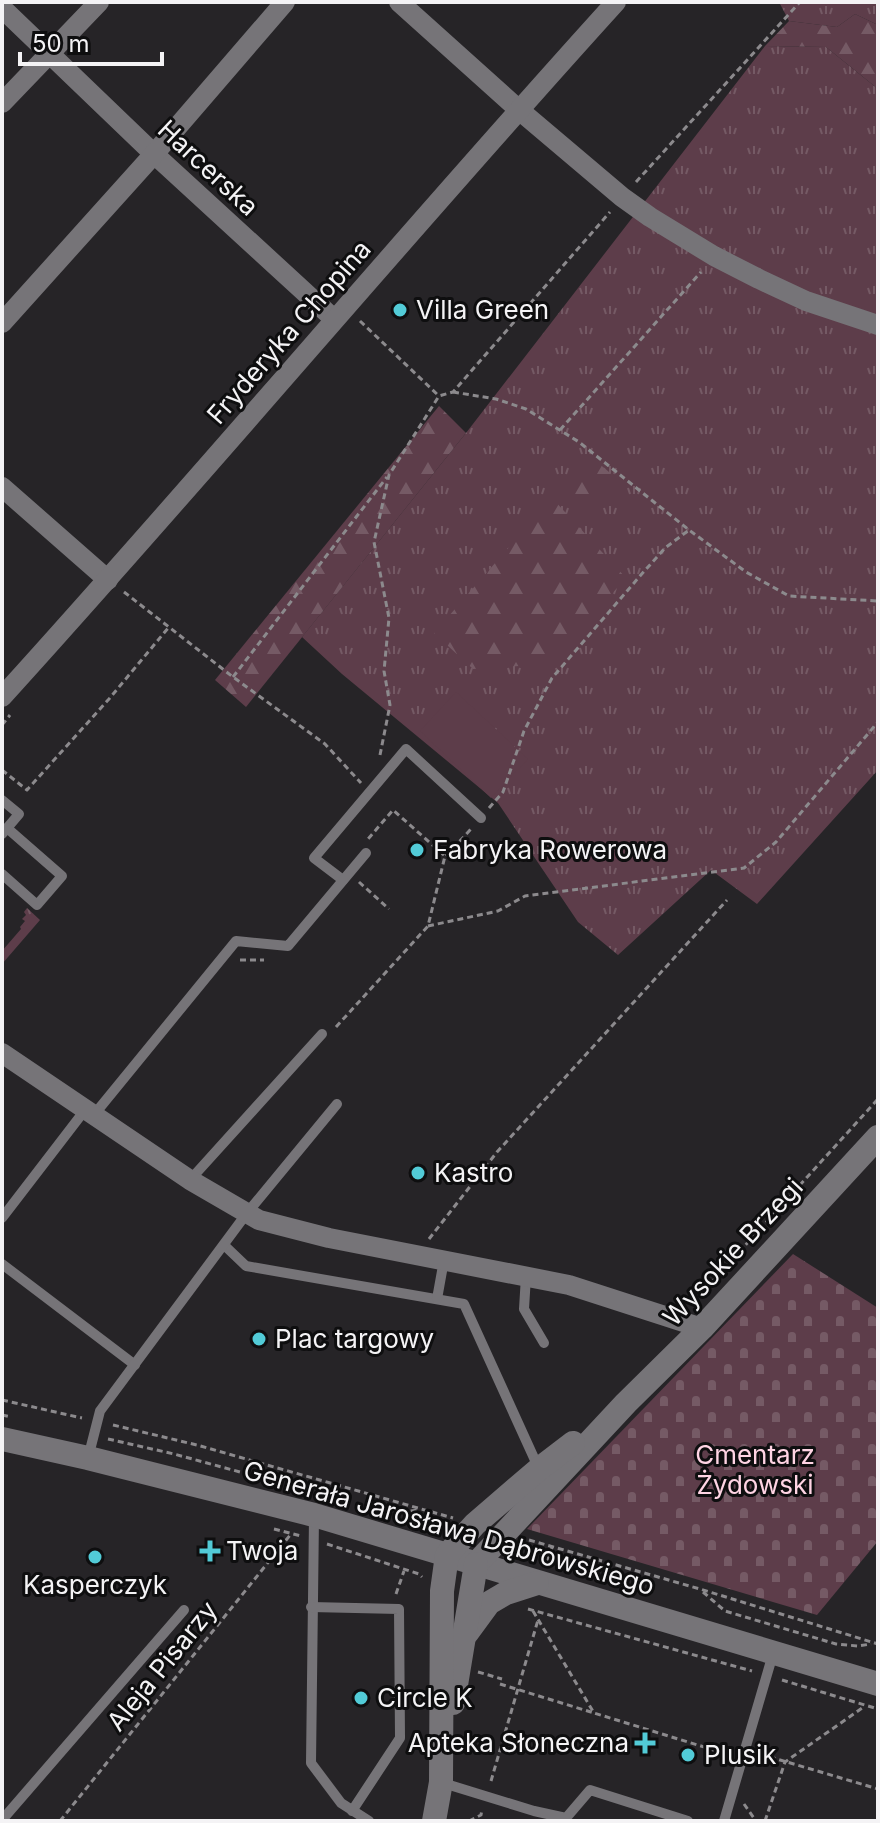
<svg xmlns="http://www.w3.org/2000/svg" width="880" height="1823" font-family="Inter,sans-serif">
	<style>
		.grass { fill: url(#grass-tufts) }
		.forest { fill: url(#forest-firs) }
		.cemetery { fill: url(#cemetery-stones) }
		.pitch { fill: #5d3d4a }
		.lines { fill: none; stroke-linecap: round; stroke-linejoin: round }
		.path { stroke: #8c8a8d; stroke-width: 3; stroke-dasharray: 6 4; stroke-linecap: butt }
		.lane { stroke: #767478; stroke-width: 10 }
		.street { stroke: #767478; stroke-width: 20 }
		.secondary { stroke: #767478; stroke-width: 24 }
		.poi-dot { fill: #52cbd7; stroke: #0e0e0f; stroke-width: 3 }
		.labels { text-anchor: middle; stroke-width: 6; stroke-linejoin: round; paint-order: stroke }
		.street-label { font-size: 26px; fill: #f4f3f5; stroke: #0e0e0f }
		.poi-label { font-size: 26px; fill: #f4f3f5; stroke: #0e0e0f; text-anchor: start }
		.park-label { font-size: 26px; fill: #ffd4e4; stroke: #0e0e0f }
	</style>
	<defs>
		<pattern id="grass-tufts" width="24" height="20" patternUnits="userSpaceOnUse" patternTransform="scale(2)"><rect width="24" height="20" fill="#5d3d4a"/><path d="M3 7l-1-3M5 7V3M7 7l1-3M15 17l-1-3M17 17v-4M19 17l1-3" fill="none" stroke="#755a65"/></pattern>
		<pattern id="forest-firs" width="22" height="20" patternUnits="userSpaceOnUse" patternTransform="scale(2)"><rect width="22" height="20" fill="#5d3d4a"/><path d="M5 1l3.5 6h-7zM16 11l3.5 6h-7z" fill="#755a65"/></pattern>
		<pattern id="cemetery-stones" width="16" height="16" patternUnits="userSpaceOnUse" patternTransform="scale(2)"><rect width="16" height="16" fill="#5d3d4a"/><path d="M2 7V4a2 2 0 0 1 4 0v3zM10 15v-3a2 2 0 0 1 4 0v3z" fill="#755a65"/></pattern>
	</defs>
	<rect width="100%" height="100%" fill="#262427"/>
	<!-- grass -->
	<g class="grass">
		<polygon points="779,2 878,2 878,25 855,14 837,27 789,21"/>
		<polygon points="765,46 826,47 878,89 878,770 757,904 711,870 618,955 578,922 498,803 342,674 302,637 466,433"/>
		<polygon points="27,908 40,920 2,964 2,951 21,929 20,927 25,921 22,919 26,915 24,912"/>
	</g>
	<!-- forest -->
	<g class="forest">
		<polygon points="855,14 878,25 878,89 826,47 765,46 789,21 837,27"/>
		<polygon points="439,406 466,433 246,707 215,680"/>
		<polygon points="591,457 621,482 594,510 565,485"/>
		<polygon points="552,498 626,578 549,664 473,669 434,633"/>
	</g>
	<!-- cemetery -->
	<polygon class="cemetery" points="793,1254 878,1308 878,1541 817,1615 527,1529"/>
	<!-- pitch -->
	<polygon class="pitch" points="456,692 528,759 491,798 420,731"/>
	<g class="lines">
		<!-- path -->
		<g class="path">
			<polyline points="636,182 800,2"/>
			<polyline points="360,321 439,396"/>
			<polyline points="453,392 496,399 526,409 579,442 689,530 746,572 789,596 878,601"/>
			<polyline points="560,430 701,272"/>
			<polyline points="124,592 233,677 325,744 361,783"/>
			<polyline points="233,677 387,477"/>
			<polyline points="2,725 10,715"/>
			<polyline points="380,755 390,705 384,671 389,618 374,542 389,475 439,396 453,392 610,212"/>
			<polyline points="2,770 27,790 109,699 169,627"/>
			<polyline points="489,808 503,792 524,731 552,678 640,576 665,548 689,530"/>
			<polyline points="446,856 471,829"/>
			<polyline points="359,882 389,909"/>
			<polyline points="428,926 498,911 525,896 744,868 776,842 878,722"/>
			<polyline points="240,960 264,960"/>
			<polyline points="336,1027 428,926 445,856 393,810 368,839"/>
			<polyline points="429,1239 497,1152 727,900"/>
			<polyline points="692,1304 878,1099"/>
			<polyline points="2,1400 82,1418"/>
			<polyline points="2,1415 11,1417"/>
			<polyline points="113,1425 197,1445 453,1518"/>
			<polyline points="108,1439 174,1454 240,1472"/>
			<polyline points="371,1508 404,1512 419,1510"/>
			<polyline points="274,1529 301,1536"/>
			<polyline points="529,1540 700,1589 878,1644"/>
			<polyline points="327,1544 419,1574 422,1577"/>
			<polyline points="547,1562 552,1547"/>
			<polyline points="703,1592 725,1611 836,1644 858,1646 871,1644"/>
			<polyline points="396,1594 404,1571"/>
			<polyline points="528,1609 752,1671"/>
			<polyline points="533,1611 594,1713 730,1755"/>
			<polyline points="478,1672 502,1679"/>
			<polyline points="782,1680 878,1709"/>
			<polyline points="500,1684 594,1713"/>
			<polyline points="760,1754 878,1789"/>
			<polyline points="491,1781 538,1620"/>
			<polyline points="744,1804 756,1821"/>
			<polyline points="60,1821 291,1534"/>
			<polyline points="469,1821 481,1815 482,1809"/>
			<polyline points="765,1821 785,1762 865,1706"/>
		</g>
		<!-- lane -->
		<g class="lane">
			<polyline points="2,800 19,814 2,834"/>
			<polyline points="2,874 37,905 62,876 7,828"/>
			<polyline points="343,880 314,858 406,749 481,818"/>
			<polyline points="93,1116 236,941 288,946 366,853"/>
			<polyline points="190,1180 322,1034"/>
			<polyline points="2,1218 85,1110"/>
			<polyline points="224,1245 246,1266 464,1304 539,1469"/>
			<polyline points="2,1264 135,1365"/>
			<polyline points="526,1276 524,1309 544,1343"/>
			<polyline points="437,1299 444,1260"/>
			<polyline points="88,1458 100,1411 247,1213 337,1104"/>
			<polyline points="314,1517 311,1763 341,1803 369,1821"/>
			<polyline points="311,1607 399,1609 400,1738 352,1811"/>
			<polyline points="443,1783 534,1811 566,1818 590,1790 688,1821"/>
			<polyline points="2,1820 184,1610"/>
			<polyline points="724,1821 773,1654"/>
		</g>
		<!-- street -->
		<g class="street">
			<polyline points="399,2 518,109 622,197 650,217 714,256 759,279 806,301 878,325"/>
			<polyline points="2,8 154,154 334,319"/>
			<polyline points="2,103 99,2"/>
			<polyline points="2,323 154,154 285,2"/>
			<polyline points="2,487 108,580"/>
			<path d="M2 697C210 468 408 231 616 2"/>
			<polyline points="2,1053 190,1180 259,1220 329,1238 569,1285 702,1328"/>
		</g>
		<!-- secondary -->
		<g class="secondary">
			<polyline points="2,1439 88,1458 314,1515 878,1684"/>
			<polyline points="476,1564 626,1403 702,1328 878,1137"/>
			<polyline points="467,1633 489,1603 506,1593 537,1583"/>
			<polyline points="453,1703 476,1564"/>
			<polyline points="434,1821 441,1782 442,1591 447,1555 475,1524 539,1469 573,1443"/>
		</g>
	</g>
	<!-- markers -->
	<g class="poi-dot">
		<circle cx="400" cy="310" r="8"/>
		<circle cx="417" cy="850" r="8"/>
		<circle cx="418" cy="1173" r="8"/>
		<circle cx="259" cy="1339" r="8"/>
		<path d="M206 1539h8v8h8v8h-8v8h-8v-8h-8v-8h8z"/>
		<circle cx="95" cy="1557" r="8"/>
		<circle cx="361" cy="1698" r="8"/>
		<path d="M641 1731h8v8h8v8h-8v8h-8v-8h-8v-8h8z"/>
		<circle cx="688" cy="1755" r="8"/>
	</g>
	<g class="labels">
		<!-- street labels -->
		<g class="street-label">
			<text transform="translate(208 168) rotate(43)" y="9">Harcerska</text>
			<text transform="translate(289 332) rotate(-49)" y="9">Fryderyka Chopina</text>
			<text transform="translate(733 1252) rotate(-47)" y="9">Wysokie Brzegi</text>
			<text transform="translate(449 1528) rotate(16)" y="9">Generała Jarosława Dąbrowskiego</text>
			<text transform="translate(162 1666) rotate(-51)" y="9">Aleja Pisarzy</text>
		</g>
		<!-- poi labels -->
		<g class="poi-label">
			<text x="416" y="319">Villa Green</text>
			<text x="433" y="859">Fabryka Rowerowa</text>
			<text x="434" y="1182">Kastro</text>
			<text x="275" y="1348">Plac targowy</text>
			<text x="226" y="1560">Twoja</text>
			<text x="95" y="1594" text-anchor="middle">Kasperczyk</text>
			<text x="377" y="1707">Circle K</text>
			<text x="629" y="1752" text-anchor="end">Apteka Słoneczna</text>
			<text x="704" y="1764">Plusik</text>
		</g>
		<!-- park labels -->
		<g class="park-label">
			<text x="755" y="1464">Cmentarz<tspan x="755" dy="30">Żydowski</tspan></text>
		</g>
	</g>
	<!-- border -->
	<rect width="880" height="1823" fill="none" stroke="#f4f3f5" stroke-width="8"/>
	<!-- scale -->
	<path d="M20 52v12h142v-12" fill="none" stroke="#f4f3f5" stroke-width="4"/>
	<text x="32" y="52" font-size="24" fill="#f4f3f5" stroke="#0e0e0f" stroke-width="6" paint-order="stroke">50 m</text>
</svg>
